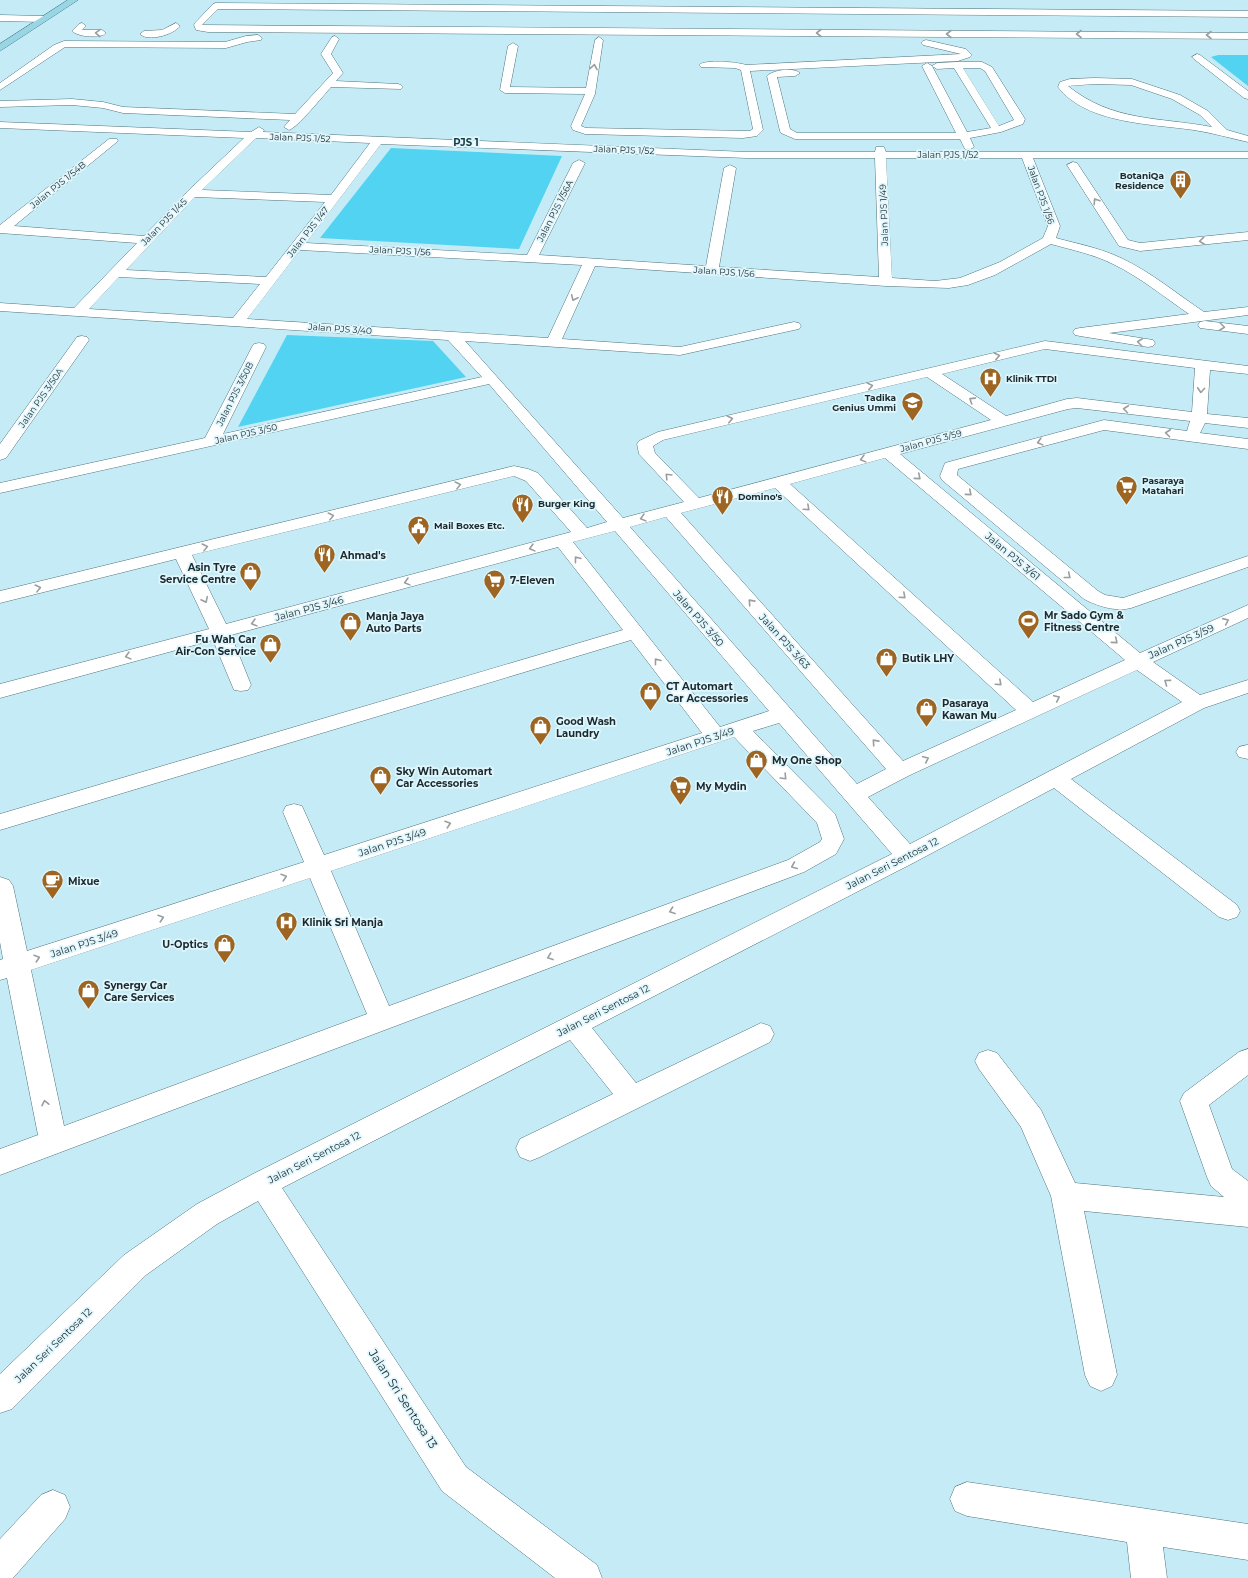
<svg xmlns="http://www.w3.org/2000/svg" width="1248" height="1578" font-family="Montserrat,sans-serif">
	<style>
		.green { fill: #52d3f1 }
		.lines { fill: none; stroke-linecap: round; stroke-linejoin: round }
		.minor-casing { stroke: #50737d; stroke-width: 1 }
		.major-casing { stroke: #428798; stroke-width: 1 }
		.minor { fill: #fff; fill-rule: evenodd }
		.major { fill: #9ad5e3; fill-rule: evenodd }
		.oneway { stroke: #989fa1 }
		.labels { text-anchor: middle; stroke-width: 3.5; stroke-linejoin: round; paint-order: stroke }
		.far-street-label { font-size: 9px; fill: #1b2a2e; stroke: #dff6fc }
		.far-poi-label { font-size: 9px; font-weight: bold; fill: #1b2a2e; stroke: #dff6fc; text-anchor: start }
		.far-quarter-label { font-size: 10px; font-weight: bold; fill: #183b44; stroke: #dff6fc }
		.poi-label { font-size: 10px; font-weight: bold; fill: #1b2a2e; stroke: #dff6fc; text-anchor: start }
		.street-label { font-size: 10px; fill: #1b2a2e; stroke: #dff6fc }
		.near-street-label { font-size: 12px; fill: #1b2a2e; stroke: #dff6fc }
	</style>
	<rect width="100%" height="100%" fill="#c5ecf6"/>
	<!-- green -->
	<g class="green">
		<polygon points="1218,55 1248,55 1248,86 1211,57"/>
		<polygon points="391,148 562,156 519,249 320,238"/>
		<polygon points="287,335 433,341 466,377 238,427"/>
	</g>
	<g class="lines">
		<defs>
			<g id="minor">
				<polygon points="216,3 1248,11 1248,17 218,9 202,25 1248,33 1248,39 208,32 196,30 194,25 195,23 213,4"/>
				<polygon points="0,15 44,16 48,19 44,22 0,21"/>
				<path d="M82 23 86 26 82 30H102L106 33C100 39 78 37 72 31L79 24Z"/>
				<path d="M176 23 180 26C173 35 148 42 140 34L144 31 162 30Z"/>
				<polygon points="258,35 262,38 261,40 247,42 226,48 65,47 0,90 0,83 54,45 64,41 225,42 246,36"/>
				<path d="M335 36 339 39 331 54 343 73 336 81 398 84 401 85 403 87 401 89 331 87C323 96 297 128 289 130L284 127 290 120 123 113 103 108 72 105 0 107V101L72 99 103 102 123 107 295 114 333 73 321 54 332 37Z"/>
				<path d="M599 37 603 40 595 94 581 126 586 128 750 131 753 129 741 70 735 68 701 67 699 65C706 59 737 62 746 65L961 54 923 45 921 43 923 41 926 40 966 49 972 55 970 57 958 61 750 71 763 130 757 136 743 138 585 134 573 130 571 126 585 94 505 93 500 90 508 46 513 43 518 46 510 87 586 88 595 40Z"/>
				<polygon points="1197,54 1200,55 1248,91 1248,99 1244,98 1194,59 1192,57"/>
				<path d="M957 62H982L992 67 1025 119 1023 124 1001 132 970 138 974 147 969 150 965 149 960 139H795L781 133 780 131 767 76C773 70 793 67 800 73L795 76 777 77 790 129 797 133H956L922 66 927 63 932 66 967 132 991 128 954 68 937 69 932 66 937 63ZM963 68H980L985 71 1014 120 999 126Z"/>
				<path d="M1095 78 1132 79 1180 95 1208 111 1227 130 1248 136V142C1230 138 1213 133 1194 130 1153 124 1086 124 1058 87L1060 82 1070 79ZM1095 84 1131 85 1172 99 1200 115 1212 127C1159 117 1112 122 1068 86Z"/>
				<path d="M0 122 251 132 259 127 264 130 263 132 747 152H875L876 147H884L886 152H1248V158H1033L1060 226 1056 238C1078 244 1100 248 1121 258 1151 272 1177 294 1204 312L1248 307V315L1109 333 1153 340 1155 343 1153 346 1148 347 1080 336 1075 335 1073 332 1075 329 1080 328 1189 314C1164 297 1140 277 1113 264 1093 254 1072 250 1051 244L995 275 968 285 949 288 886 286 595 266 562 339 680 347 794 322 799 323 801 326 799 329 794 330 680 355 465 341 623 518 684 502 639 454 637 444 639 441 658 432 1045 341 1248 366V374L1210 370 1207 414 1248 418V428L1205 423 1200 433 1248 439V449L1104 430 958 469 957 475 1098 591 1105 595 1123 598 1248 556V567L1131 608C1116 612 1097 606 1084 599L942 480 940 476 945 463 1104 420 1187 431 1190 421 1077 408 1068 409 900 454 1140 653 1248 605V618L1153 662 1200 695 1248 680V693L1204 708 1071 779 1237 905 1240 911 1237 917 1228 920 1219 917 1054 788 915 862 592 1028 636 1083 761 1023 770 1026 774 1034 770 1042 540 1157 530 1161 520 1157 516 1148 520 1139 613 1094 570 1040 282 1188 466 1467 597 1565 602 1578H555L442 1491 258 1201 217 1224 146 1275 12 1409 0 1413V1374L124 1255 197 1204 253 1174 892 854 779 723 753 731 835 814 844 839 836 854 804 872 0 1175V1149L38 1135 7 978 0 980V960L3 959 0 942V877L9 880 13 886 27 951 304 862 283 812 286 806 294 804 302 806 324 855 702 733 631 640 0 830V814L623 630 558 547 231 635 251 685 248 690 241 691 234 690 213 640 0 698V684L209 629 176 559 0 603V591L514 466 528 469 538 473 587 528 607 522 489 384 0 493V483L205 438 252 347 254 344 259 343 264 344 266 347 223 434 482 377 448 340 0 311V303L74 308 137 243 0 233V225L109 139H117L118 141 14 226 144 236 188 191 244 138 0 128ZM256 138 370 143 331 195 202 190ZM381 144 747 158H875L879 277 719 267 736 168 730 165 724 168 706 266 539 255 585 163 579 160 573 163 527 255 306 243ZM886 158H1022L1048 226 1043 238 1000 262 960 278 935 281 892 278ZM195 197 325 202 266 277 126 270ZM300 250 582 265 548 338 247 319ZM119 277 260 284 233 318 89 309ZM1045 349 1195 368 1192 412 1077 398 1067 399 1006 416 942 374ZM927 377 991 420 699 498 655 453 653 446 663 440ZM885 458 1125 660 1033 702 790 484ZM514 476 526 481 571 532 226 624 192 555ZM775 488 1016 710 903 761 681 513ZM666 517 886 769 857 784 630 527ZM615 531 769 711 720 727 573 542ZM1137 670 1182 702 910 844 868 797 908 776ZM734 737 817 823 822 839 820 842 788 860 389 1006 331 871ZM310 878 367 1014 64 1126 31 970Z"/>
				<polygon points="1073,162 1077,163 1128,240 1140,243 1248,232 1248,240 1140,251 1119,246 1067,165"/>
				<polygon points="1205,321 1248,326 1248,334 1200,328 1198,325 1200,322"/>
				<polygon points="82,336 87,337 89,340 6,458 0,460 0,444 77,337"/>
				<polygon points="1247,745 1248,745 1248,759 1239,757 1236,752 1239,747"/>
				<polygon points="1248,1049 1248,1075 1209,1105 1232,1169 1248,1181 1248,1227 1084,1211 1117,1375 1112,1386 1101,1391 1090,1386 1085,1375 1051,1196 1021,1127 979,1069 975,1061 979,1053 988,1050 997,1053 1041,1110 1075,1183 1224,1197 1211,1186 1207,1177 1180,1101 1184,1093 1239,1052"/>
				<polygon points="967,1482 1248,1524 1248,1560 1163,1547 1167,1578 1131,1578 1127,1542 967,1516 955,1511 950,1499 955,1487"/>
				<polygon points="53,1490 65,1495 70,1507 65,1519 13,1578 0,1578 0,1539 41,1495"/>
			</g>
			<polygon id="major" points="68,0 78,0 0,51 0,44"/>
		</defs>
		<!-- minor casing -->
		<use href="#minor" class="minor-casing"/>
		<!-- major casing -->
		<use href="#major" class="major-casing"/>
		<!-- minor -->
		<use href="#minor" class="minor"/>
		<!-- major -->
		<use href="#major" class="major"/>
	</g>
	<!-- one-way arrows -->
	<defs><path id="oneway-chevron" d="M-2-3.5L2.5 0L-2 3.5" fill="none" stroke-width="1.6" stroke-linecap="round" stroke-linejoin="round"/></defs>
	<g class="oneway">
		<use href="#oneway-chevron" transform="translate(98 33) rotate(-179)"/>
		<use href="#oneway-chevron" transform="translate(819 33) rotate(-180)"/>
		<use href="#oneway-chevron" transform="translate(949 34) rotate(-180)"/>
		<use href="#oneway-chevron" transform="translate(1079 34) rotate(-180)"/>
		<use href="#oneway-chevron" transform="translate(1209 35) rotate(-180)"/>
		<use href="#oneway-chevron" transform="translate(594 67) rotate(-80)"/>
		<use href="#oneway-chevron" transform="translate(1096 201) rotate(-123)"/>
		<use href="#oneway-chevron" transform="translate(1202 241) rotate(174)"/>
		<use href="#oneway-chevron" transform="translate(574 298) rotate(115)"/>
		<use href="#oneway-chevron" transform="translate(1222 327) rotate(7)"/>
		<use href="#oneway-chevron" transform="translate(1140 342) rotate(-173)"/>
		<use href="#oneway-chevron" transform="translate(997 356) rotate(-13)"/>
		<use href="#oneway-chevron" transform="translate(870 386) rotate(-13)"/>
		<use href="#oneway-chevron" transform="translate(1201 390) rotate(94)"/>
		<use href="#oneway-chevron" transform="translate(972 400) rotate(-147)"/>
		<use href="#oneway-chevron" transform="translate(1126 409) rotate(-173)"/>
		<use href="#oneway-chevron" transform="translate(730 419) rotate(-13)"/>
		<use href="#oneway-chevron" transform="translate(1168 433) rotate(-173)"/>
		<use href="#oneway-chevron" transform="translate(1040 442) rotate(165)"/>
		<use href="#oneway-chevron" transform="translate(863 459) rotate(165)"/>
		<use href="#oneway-chevron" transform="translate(668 476) rotate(-134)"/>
		<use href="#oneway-chevron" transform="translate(918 477) rotate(40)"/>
		<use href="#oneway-chevron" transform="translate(458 485) rotate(-14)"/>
		<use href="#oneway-chevron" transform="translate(969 493) rotate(40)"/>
		<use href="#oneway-chevron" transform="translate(807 508) rotate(42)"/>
		<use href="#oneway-chevron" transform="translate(331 516) rotate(-14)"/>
		<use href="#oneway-chevron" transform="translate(643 518) rotate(165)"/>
		<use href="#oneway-chevron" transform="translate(205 547) rotate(-14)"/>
		<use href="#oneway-chevron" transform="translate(532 548) rotate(165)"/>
		<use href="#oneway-chevron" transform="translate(577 559) rotate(-128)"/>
		<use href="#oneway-chevron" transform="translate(1068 576) rotate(39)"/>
		<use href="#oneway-chevron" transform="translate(407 582) rotate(165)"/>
		<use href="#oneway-chevron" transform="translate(38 588) rotate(-14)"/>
		<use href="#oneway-chevron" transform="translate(903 596) rotate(42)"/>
		<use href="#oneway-chevron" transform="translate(205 600) rotate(64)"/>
		<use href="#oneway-chevron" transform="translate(751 602) rotate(-132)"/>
		<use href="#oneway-chevron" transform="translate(1226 621) rotate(-24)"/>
		<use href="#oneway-chevron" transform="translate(254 623) rotate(165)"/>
		<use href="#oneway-chevron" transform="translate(1115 641) rotate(40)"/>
		<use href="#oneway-chevron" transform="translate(128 656) rotate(165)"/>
		<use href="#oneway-chevron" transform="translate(657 661) rotate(-128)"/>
		<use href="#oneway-chevron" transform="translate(1167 682) rotate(-144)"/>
		<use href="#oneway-chevron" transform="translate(999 683) rotate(42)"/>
		<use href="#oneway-chevron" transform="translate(1057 698) rotate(-25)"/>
		<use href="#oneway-chevron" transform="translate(875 742) rotate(-132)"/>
		<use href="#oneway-chevron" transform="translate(926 759) rotate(-25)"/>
		<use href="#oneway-chevron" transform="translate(784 777) rotate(46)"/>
		<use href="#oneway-chevron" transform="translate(448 824) rotate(-18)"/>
		<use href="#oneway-chevron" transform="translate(794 866) rotate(157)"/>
		<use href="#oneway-chevron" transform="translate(284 877) rotate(-18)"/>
		<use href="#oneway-chevron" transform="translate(672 911) rotate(160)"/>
		<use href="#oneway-chevron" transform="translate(161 918) rotate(-18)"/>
		<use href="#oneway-chevron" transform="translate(550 957) rotate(160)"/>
		<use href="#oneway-chevron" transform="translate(37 958) rotate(-18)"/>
		<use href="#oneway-chevron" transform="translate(45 1103) rotate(-102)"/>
	</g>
	<!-- icons -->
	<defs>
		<symbol id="building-pin" viewBox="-11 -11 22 30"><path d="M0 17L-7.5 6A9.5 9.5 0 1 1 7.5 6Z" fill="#9d6521" stroke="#dff6fc"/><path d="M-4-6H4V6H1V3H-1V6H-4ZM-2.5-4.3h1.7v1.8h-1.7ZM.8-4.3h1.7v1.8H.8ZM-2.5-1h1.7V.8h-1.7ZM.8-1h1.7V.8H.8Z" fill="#fff"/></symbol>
		<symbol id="hospital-pin" viewBox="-11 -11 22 30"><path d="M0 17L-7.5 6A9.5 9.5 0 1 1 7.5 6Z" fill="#9d6521" stroke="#dff6fc"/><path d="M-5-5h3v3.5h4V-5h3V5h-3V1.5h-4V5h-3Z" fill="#fff"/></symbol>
		<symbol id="school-pin" viewBox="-11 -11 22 30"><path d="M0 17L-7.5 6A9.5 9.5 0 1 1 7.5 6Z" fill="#9d6521" stroke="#dff6fc"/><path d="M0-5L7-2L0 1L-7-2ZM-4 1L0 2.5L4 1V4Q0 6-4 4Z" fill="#fff"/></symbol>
		<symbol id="supermarket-pin" viewBox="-11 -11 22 30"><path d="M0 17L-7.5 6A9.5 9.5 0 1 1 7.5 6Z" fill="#9d6521" stroke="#dff6fc"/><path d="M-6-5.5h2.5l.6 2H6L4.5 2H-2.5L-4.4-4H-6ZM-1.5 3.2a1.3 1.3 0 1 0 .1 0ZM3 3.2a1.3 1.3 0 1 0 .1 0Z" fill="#fff"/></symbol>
		<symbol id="restaurant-pin" viewBox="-11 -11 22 30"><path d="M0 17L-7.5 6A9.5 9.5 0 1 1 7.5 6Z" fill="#9d6521" stroke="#dff6fc"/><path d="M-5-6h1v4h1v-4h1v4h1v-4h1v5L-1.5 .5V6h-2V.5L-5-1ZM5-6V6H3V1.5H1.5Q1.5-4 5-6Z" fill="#fff"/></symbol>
		<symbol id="civic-pin" viewBox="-11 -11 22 30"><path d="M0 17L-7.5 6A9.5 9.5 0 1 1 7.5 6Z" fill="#9d6521" stroke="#dff6fc"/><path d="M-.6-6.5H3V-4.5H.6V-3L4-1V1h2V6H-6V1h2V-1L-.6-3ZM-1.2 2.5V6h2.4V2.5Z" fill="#fff"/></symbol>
		<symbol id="shop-pin" viewBox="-11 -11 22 30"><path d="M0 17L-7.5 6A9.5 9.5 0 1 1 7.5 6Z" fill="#9d6521" stroke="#dff6fc"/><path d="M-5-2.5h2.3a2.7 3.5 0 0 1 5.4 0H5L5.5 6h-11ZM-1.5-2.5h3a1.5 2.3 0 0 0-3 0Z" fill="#fff"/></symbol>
		<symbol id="stadium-pin" viewBox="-11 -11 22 30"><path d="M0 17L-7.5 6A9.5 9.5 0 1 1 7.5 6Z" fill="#9d6521" stroke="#dff6fc"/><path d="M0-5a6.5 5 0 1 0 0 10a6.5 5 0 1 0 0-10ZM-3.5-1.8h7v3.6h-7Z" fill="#fff"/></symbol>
		<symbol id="cafe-pin" viewBox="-11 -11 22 30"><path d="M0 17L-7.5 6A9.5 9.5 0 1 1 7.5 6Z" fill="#9d6521" stroke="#dff6fc"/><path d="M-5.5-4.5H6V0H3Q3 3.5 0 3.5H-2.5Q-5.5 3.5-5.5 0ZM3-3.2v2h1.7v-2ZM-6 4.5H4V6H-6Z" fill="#fff"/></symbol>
	</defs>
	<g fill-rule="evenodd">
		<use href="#building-pin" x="1168" y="168" width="25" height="34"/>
		<use href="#hospital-pin" x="978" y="366" width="25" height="34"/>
		<use href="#school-pin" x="900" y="390" width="25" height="34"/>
		<use href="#supermarket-pin" x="1114" y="474" width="25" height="34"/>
		<use href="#restaurant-pin" x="710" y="484" width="25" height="34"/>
		<use href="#restaurant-pin" x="510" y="492" width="25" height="34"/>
		<use href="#civic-pin" x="406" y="514" width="25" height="34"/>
		<use href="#restaurant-pin" x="312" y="542" width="25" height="34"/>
		<use href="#shop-pin" x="238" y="560" width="25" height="34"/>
		<use href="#supermarket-pin" x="482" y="568" width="25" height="34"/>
		<use href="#stadium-pin" x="1016" y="608" width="25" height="34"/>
		<use href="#shop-pin" x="338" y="610" width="25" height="34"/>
		<use href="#shop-pin" x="258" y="632" width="25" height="34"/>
		<use href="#shop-pin" x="874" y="646" width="25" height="34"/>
		<use href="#shop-pin" x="638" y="680" width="25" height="34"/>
		<use href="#shop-pin" x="914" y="696" width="25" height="34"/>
		<use href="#shop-pin" x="528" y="714" width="25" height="34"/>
		<use href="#shop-pin" x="744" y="748" width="25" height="34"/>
		<use href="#shop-pin" x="368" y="764" width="25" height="34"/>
		<use href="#supermarket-pin" x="668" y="774" width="25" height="34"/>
		<use href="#cafe-pin" x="40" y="868" width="25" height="34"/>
		<use href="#hospital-pin" x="274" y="910" width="25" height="34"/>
		<use href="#shop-pin" x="212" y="932" width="25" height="34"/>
		<use href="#shop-pin" x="76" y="978" width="25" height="34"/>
	</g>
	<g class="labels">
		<!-- far-street labels -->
		<g class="far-street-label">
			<text transform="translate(300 138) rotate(2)" y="3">Jalan PJS 1/52</text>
			<text transform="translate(624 150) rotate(2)" y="3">Jalan PJS 1/52</text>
			<text x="948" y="158">Jalan PJS 1/52</text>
			<text transform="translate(58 185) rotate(-39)" y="3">Jalan PJS 1/54B</text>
			<text transform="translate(1041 195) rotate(70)" y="3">Jalan PJS 1/56</text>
			<text transform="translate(555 211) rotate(-63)" y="3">Jalan PJS 1/56A</text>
			<text transform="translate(884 215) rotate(-92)" y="3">Jalan PJS 1/49</text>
			<text transform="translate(164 222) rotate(-46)" y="3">Jalan PJS 1/45</text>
			<text transform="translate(308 232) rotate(-52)" y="3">Jalan PJS 1/47</text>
			<text transform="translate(400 251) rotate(3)" y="3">Jalan PJS 1/56</text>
			<text transform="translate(724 272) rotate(4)" y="3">Jalan PJS 1/56</text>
			<text transform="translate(340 329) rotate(4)" y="3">Jalan PJS 3/40</text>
			<text transform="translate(235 394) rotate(-63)" y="3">Jalan PJS 3/50B</text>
			<text transform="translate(41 398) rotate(-55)" y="3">Jalan PJS 3/50A</text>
			<text transform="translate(246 434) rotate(-13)" y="3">Jalan PJS 3/50</text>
			<text transform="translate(931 441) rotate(-15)" y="3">Jalan PJS 3/59</text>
		</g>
		<!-- far-poi labels -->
		<g class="far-poi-label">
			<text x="1164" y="179" text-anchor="end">BotaniQa<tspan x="1164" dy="10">Residence</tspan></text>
			<text x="1006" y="382">Klinik TTDI</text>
			<text x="896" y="401" text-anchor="end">Tadika<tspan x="896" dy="10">Genius Ummi</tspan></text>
			<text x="1142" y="484">Pasaraya<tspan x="1142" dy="10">Matahari</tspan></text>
			<text x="738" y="500">Domino's</text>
			<text x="538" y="507">Burger King</text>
			<text x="434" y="529">Mail Boxes Etc.</text>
		</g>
		<!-- far-quarter labels -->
		<g class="far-quarter-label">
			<text x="466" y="146">PJS 1</text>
		</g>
		<!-- poi labels -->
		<g class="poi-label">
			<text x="340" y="559">Ahmad's</text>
			<text x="236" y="571" text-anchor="end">Asin Tyre<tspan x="236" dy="12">Service Centre</tspan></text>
			<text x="510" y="584">7-Eleven</text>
			<text x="1044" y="619">Mr Sado Gym &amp;<tspan x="1044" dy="12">Fitness Centre</tspan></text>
			<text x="366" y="620">Manja Jaya<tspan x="366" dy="12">Auto Parts</tspan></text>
			<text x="256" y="643" text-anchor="end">Fu Wah Car<tspan x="256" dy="12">Air-Con Service</tspan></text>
			<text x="902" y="662">Butik LHY</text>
			<text x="666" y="690">CT Automart<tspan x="666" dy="12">Car Accessories</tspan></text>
			<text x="942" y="707">Pasaraya<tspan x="942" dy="12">Kawan Mu</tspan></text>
			<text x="556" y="725">Good Wash<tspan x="556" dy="12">Laundry</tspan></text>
			<text x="772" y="764">My One Shop</text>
			<text x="396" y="775">Sky Win Automart<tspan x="396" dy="12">Car Accessories</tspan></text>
			<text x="696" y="790">My Mydin</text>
			<text x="68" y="885">Mixue</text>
			<text x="302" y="926">Klinik Sri Manja</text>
			<text x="208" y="948" text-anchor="end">U-Optics</text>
			<text x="104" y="989">Synergy Car<tspan x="104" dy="12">Care Services</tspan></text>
		</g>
		<!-- street labels -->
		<g class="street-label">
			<text transform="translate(1013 556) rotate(40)" y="4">Jalan PJS 3/61</text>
			<text transform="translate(309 608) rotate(-15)" y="4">Jalan PJS 3/46</text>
			<text transform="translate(699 618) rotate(49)" y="4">Jalan PJS 3/50</text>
			<text transform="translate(785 641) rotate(48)" y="4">Jalan PJS 3/63</text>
			<text transform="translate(1181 641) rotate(-24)" y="4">Jalan PJS 3/59</text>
			<text transform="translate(700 741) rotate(-18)" y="4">Jalan PJS 3/49</text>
			<text transform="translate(392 842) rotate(-18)" y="4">Jalan PJS 3/49</text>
			<text transform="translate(892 863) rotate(-27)" y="4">Jalan Seri Sentosa 12</text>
			<text transform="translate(84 943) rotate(-18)" y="4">Jalan PJS 3/49</text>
			<text transform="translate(603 1010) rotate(-27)" y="4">Jalan Seri Sentosa 12</text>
			<text transform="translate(314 1157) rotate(-27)" y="4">Jalan Seri Sentosa 12</text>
			<text transform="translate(53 1345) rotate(-44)" y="4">Jalan Seri Sentosa 12</text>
		</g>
		<!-- near-street labels -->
		<g class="near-street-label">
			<text transform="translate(403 1399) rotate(57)" y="4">Jalan Sri Sentosa 13</text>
		</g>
	</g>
</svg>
